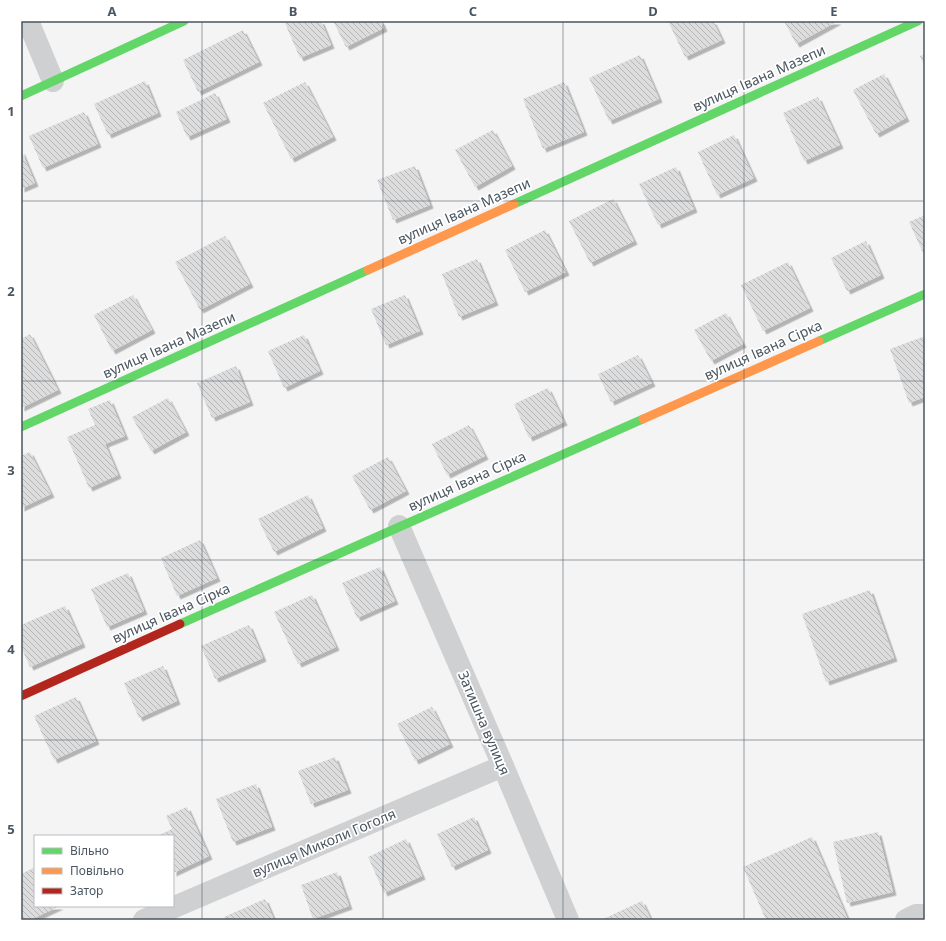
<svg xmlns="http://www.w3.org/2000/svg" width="946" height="941" font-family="'Noto Sans',sans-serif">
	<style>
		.building { fill: url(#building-back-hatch); filter: url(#shadow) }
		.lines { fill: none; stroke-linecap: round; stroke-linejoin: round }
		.street { stroke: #ced0d2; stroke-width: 22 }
		.fast { stroke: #63d668; stroke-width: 9 }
		.slow { stroke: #ff974d; stroke-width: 9 }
		.jam { stroke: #b3261e; stroke-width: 9 }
		.grid { fill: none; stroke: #4a5661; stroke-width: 1; stroke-opacity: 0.55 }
		.labels { text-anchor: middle; stroke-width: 3.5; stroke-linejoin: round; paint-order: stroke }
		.street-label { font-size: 14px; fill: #4a5661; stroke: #fff }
		.neatline { fill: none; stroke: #4a5661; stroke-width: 1.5 }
		.grid-label { font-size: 13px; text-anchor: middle; font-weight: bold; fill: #4a5661 }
	</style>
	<defs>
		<pattern id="building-back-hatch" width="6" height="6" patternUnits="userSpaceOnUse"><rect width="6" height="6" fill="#ddddde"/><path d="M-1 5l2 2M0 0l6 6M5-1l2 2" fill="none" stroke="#b5b6b7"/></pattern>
		<filter id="shadow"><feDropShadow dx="3.5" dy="3.5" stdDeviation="0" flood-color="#0004"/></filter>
	</defs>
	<rect width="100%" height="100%" fill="#f4f4f4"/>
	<!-- building -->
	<g class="building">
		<polygon points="284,21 321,21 331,45 300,58"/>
		<polygon points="333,21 381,21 384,28 346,47"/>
		<polygon points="668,21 713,21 722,40 685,57"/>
		<polygon points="784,21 838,21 796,44"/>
		<polygon points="243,30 259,62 198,92 183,60"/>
		<polygon points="925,54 925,67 920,56"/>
		<polygon points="640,55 659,99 609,121 589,78"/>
		<polygon points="884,74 906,118 876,134 853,90"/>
		<polygon points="145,81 158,113 108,135 94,104"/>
		<polygon points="305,82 333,137 291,159 263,103"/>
		<polygon points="564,82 584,132 543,149 523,99"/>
		<polygon points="215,93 227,119 187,137 176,112"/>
		<polygon points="818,97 840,145 804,161 783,113"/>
		<polygon points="84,112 98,144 43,168 29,136"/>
		<polygon points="493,130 512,166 475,187 455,150"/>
		<polygon points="734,135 754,178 717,195 698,152"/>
		<polygon points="21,150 35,183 21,189"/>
		<polygon points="415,166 430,205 393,220 377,180"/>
		<polygon points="676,167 694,209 658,225 639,184"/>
		<polygon points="613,199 634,241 590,263 569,221"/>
		<polygon points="925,215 925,257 909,222"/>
		<polygon points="545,230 566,272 525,292 505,250"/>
		<polygon points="225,236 250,284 200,310 175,262"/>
		<polygon points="866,241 881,275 847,291 831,258"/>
		<polygon points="477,259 495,302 459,317 442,274"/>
		<polygon points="788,262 810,308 763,331 741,285"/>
		<polygon points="133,295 152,330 112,351 94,315"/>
		<polygon points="405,295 420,331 386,345 371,309"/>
		<polygon points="726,313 743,344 711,361 694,330"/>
		<polygon points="30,334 58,390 21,408 21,339"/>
		<polygon points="304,335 320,371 284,388 268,351"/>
		<polygon points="925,336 925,397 909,403 890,349"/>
		<polygon points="638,355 652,383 611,402 598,374"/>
		<polygon points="236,366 250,402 212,418 197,383"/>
		<polygon points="548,388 564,422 529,438 514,404"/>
		<polygon points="168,398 186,432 151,451 132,417"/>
		<polygon points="110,400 125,436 105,444 118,475 89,488 67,437 95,425 88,409"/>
		<polygon points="469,425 485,456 447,475 432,444"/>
		<polygon points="30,452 51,494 21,508 21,456"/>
		<polygon points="388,457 406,491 370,510 352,476"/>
		<polygon points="308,495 323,528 274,552 258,519"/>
		<polygon points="200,540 217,578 177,596 161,558"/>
		<polygon points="380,567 395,601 357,618 342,583"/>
		<polygon points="128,573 144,611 107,627 91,589"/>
		<polygon points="870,590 894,658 826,682 802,614"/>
		<polygon points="312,595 336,647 298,664 274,612"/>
		<polygon points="65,606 82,644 30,667 21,647 21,625"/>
		<polygon points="249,625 263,658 215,679 201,646"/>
		<polygon points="163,666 177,701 139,718 124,683"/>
		<polygon points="76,697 96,741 54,760 34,716"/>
		<polygon points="432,707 450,744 415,761 397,724"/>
		<polygon points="335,757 348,790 311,804 298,771"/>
		<polygon points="256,784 272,827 233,842 216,799"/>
		<polygon points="187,807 209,856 173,873 173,836 157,836 172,829 166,816"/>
		<polygon points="474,817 488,850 452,867 437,834"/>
		<polygon points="878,832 893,892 847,903 833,842"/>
		<polygon points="812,837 848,920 766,920 743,867"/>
		<polygon points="406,839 422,876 384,893 368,857"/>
		<polygon points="35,867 35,906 60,906 30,920 21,920 21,874"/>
		<polygon points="337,872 349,906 313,919 301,885"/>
		<polygon points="265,899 274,920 226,920 224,917"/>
		<polygon points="642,901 651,920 601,920"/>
	</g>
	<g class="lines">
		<!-- street -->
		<g class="street">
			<polyline points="28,21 53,81"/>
			<polyline points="399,526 503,766 568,920"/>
			<polyline points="144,920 503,766"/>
			<polyline points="906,920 916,915 925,915"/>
		</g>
		<!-- fast -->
		<g class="fast">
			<polyline points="21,96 184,21"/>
			<polyline points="514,204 918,21"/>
			<polyline points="819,341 925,294"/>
			<polyline points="21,427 368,270"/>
			<polyline points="180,624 643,419"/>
		</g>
		<!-- slow -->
		<g class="slow">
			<polyline points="368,270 514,204"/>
			<polyline points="643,419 819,341"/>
		</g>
		<!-- jam -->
		<polyline class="jam" points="21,696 180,624"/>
	</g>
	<!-- grid -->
	<path class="grid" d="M202 21V920M383 21V920M563 21V920M744 21V920M21 201H925M21 381H925M21 560H925M21 740H925"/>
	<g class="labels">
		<!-- street labels -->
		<g class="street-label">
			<text transform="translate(759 78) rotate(-24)" y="5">вулиця Івана Мазепи</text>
			<text transform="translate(464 211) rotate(-24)" y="5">вулиця Івана Мазепи</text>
			<text transform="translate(169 345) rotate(-24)" y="5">вулиця Івана Мазепи</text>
			<text transform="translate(763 350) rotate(-24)" y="5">вулиця Івана Сірка</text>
			<text transform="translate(467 481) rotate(-24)" y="5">вулиця Івана Сірка</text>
			<text transform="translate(171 613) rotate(-24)" y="5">вулиця Івана Сірка</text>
			<text transform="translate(484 723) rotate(67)" y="5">Затишна вулиця</text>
			<text transform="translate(324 843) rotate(-23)" y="5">вулиця Миколи Гоголя</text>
		</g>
	</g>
	<!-- border -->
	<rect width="946" height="941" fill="none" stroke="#ffffff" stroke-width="44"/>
	<!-- legend -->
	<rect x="34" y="835" width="140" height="72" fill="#ffffff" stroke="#b7bbc0"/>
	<rect x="42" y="848" width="20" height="6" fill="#63d668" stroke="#b7bbc0"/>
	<text x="70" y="855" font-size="12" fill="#4a5661">Вільно</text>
	<rect x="42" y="868" width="20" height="6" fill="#ff974d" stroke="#b7bbc0"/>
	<text x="70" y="875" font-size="12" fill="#4a5661">Повільно</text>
	<rect x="42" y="888" width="20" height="6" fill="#b3261e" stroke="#b7bbc0"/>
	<text x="70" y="895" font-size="12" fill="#4a5661">Затор</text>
	<rect x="22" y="22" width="902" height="897" class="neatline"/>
	<g class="grid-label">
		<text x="112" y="16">A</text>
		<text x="293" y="16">B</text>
		<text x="473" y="16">C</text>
		<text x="653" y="16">D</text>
		<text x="834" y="16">E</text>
		<text x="11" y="116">1</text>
		<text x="11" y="296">2</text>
		<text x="11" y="475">3</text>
		<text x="11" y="654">4</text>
		<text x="11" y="834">5</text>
	</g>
</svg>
